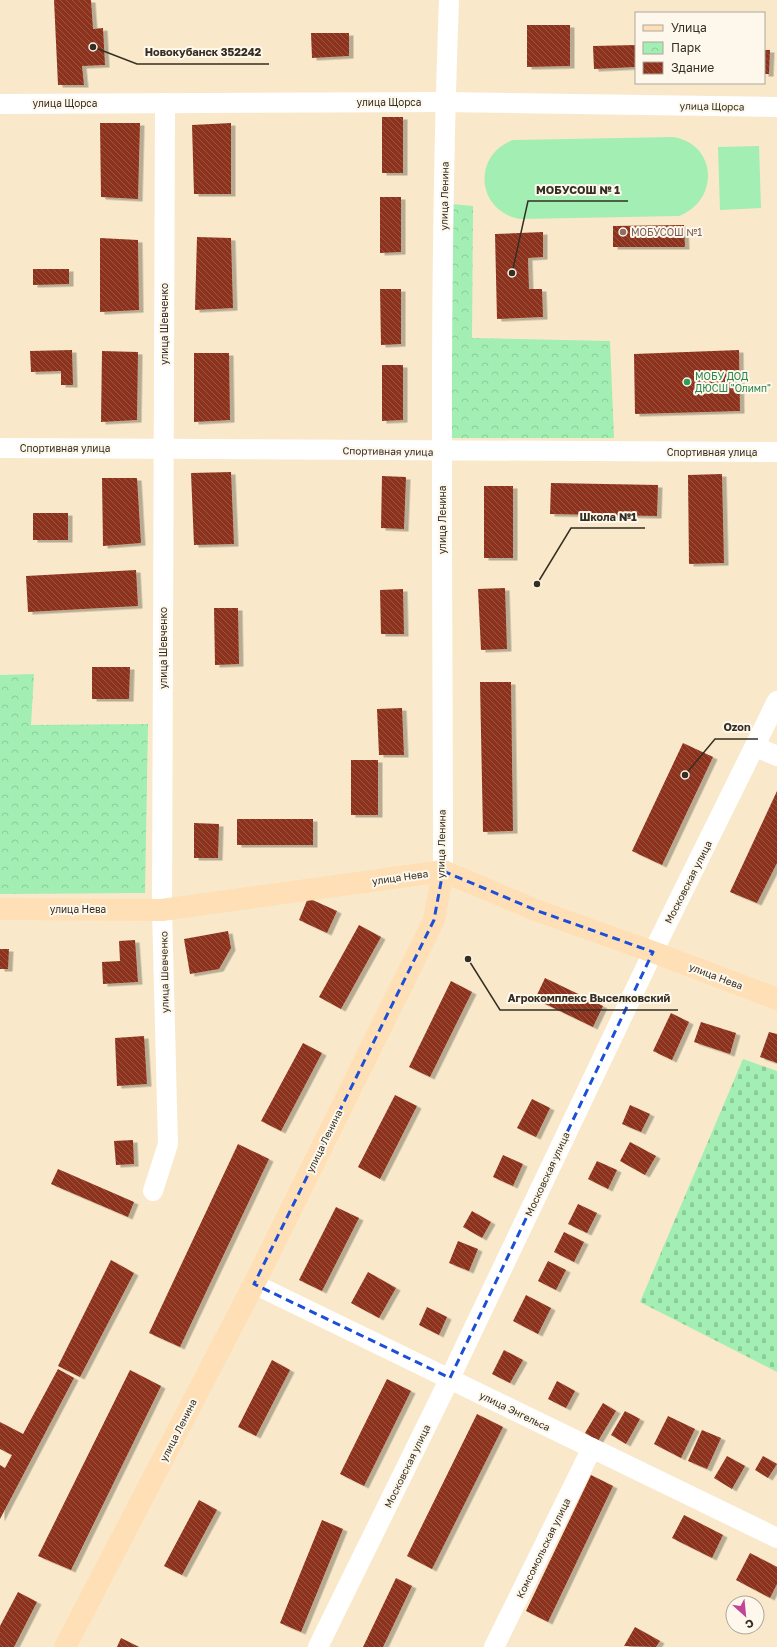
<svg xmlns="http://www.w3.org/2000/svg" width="777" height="1647" font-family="'Golos Text',sans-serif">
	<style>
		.cemetery { fill: url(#cemetery-stones) }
		.park { fill: url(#park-crowns) }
		.garden { fill: #a2eeb3 }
		.building { fill: url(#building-back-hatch); filter: url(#shadow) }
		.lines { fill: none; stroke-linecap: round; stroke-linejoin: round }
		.minor { stroke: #fff; stroke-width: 20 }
		.major { stroke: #fedfb6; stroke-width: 22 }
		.marked { fill: none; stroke: #1d4ed8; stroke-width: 3; stroke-dasharray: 8 5; stroke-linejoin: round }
		.education-dot { fill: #8d6e63; stroke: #fef7eb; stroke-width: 1.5 }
		.leisure-dot { fill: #2e9e5b; stroke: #fef7eb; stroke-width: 1.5 }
		.labels { text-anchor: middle; stroke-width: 4; stroke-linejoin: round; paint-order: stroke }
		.street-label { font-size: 10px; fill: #352f23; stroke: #fef7eb }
		.education-label { font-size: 10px; fill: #785e54; stroke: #fef7eb; text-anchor: start }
		.leisure-label { font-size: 10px; fill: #27864d; stroke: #fef7eb; text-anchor: start }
		.leader { fill: none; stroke: #352f23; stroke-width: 1.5 }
		.callout-dot { fill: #352f23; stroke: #fef7eb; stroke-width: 1.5 }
		.callout-label { font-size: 11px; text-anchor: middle; font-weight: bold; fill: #352f23; stroke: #fef7eb; stroke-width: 4; stroke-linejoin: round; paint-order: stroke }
	</style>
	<defs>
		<pattern id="cemetery-stones" width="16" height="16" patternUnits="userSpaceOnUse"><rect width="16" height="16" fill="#a2eeb3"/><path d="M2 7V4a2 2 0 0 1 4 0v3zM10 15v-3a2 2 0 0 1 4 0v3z" fill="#8ccc9a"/></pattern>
		<pattern id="park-crowns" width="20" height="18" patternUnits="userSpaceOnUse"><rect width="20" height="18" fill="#a2eeb3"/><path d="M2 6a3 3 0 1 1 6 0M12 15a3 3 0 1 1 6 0" fill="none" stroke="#8ccc9a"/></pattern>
		<pattern id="building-back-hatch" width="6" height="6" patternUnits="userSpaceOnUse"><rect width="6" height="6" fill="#8d331b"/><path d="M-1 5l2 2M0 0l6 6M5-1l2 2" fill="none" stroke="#9a5644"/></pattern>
		<filter id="shadow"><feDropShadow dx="4.5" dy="2.5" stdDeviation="0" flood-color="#0004"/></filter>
	</defs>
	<rect width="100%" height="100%" fill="#f9e9ca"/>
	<!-- cemetery -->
	<polygon class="cemetery" points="743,1059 777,1071 777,1372 640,1302"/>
	<!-- park -->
	<g class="park">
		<polygon points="452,204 473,206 472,338 610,341 614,438 452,438 449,338"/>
		<polygon points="34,674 31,725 148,724 145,893 0,894 0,675"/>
	</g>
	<!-- garden -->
	<g class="garden">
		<path d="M673 137C717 144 720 200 679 216L520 219C476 211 472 155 513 140Z"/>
		<polygon points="759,146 761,208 720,210 718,147"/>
	</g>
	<!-- building -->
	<g class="building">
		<polygon points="54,0 91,0 93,29 103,28 105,65 82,66 84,85 58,85"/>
		<polygon points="527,25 570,25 570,66 527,67"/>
		<polygon points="311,33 349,33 349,56 312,58"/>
		<polygon points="636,45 636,67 594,69 593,46"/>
		<polygon points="764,50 770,50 769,74 764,74"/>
		<rect x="382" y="117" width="21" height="56"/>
		<polygon points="100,123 140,123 138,199 101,197"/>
		<polygon points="231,123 231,194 194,194 192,125"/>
		<polygon points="380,197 401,197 401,252 380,253"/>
		<polygon points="684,225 685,247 613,247 613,226"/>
		<polygon points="543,232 543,257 528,258 529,289 542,289 543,317 497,319 495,234"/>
		<polygon points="197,237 231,238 233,308 195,310"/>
		<polygon points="100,238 138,240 139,310 100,312"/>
		<polygon points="33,269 69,269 69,284 33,285"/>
		<polygon points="380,289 401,289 401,344 381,345"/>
		<polygon points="72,350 73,385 61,385 61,371 31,372 30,351"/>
		<polygon points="739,350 740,411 635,414 634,354"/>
		<polygon points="102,351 138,352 137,420 101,422"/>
		<polygon points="194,353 229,353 230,420 194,422"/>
		<polygon points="382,365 403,365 403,420 382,421"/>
		<polygon points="231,472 234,544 194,545 191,473"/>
		<polygon points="722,474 724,563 689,564 688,475"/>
		<polygon points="382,476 406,477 404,529 381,528"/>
		<polygon points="102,478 137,478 141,543 103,546"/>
		<polygon points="551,483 658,485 657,516 550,514"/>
		<rect x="484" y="486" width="29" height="72"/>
		<rect x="33" y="513" width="35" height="27"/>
		<polygon points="136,570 138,606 28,612 26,576"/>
		<polygon points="505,588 507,649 481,650 478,589"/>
		<polygon points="403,589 404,634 381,634 380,590"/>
		<polygon points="214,608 238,608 239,664 215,665"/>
		<polygon points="92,667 130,667 129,699 92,699"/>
		<polygon points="480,682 511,682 513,831 483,832"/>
		<polygon points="402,708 404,755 379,755 377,709"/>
		<polygon points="683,743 713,757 662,865 632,851"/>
		<rect x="351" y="760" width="27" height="55"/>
		<polygon points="777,791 777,863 757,903 730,892"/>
		<rect x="237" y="819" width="76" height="26"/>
		<polygon points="194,823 219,824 218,858 194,858"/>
		<polygon points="308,898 337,911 327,933 299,920"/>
		<polygon points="359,925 381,937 341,1009 319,997"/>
		<polygon points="228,931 231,948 219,969 190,974 184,939"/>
		<polygon points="135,940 138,982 103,984 102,962 120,961 119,941"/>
		<polygon points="0,949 9,949 8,969 0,969"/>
		<polygon points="545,978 603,1006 593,1027 535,999"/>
		<polygon points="451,981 472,992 430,1077 409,1067"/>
		<polygon points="671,1013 689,1022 672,1060 653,1051"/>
		<polygon points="701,1022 736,1033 730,1054 694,1042"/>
		<polygon points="769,1032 777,1034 777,1063 760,1057"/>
		<polygon points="144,1036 147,1084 117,1086 115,1038"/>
		<polygon points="303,1043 322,1053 281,1131 261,1121"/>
		<polygon points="395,1095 417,1106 380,1179 358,1167"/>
		<polygon points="532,1099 550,1108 536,1137 517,1128"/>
		<polygon points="630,1105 650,1114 641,1132 622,1124"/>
		<polygon points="133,1140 134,1164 116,1165 114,1141"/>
		<polygon points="630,1142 656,1156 645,1175 620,1161"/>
		<polygon points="238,1144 269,1159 180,1347 149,1333"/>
		<polygon points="503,1155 523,1164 513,1186 493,1177"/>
		<polygon points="597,1161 617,1170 608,1189 588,1179"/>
		<polygon points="58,1169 134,1202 128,1217 51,1184"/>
		<polygon points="578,1204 597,1213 587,1233 568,1224"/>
		<polygon points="336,1207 359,1218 322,1291 299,1280"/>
		<polygon points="472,1211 491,1222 482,1238 463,1227"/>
		<polygon points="564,1232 584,1242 574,1262 554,1252"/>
		<polygon points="458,1241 478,1249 469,1271 449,1263"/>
		<polygon points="111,1260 134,1273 80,1377 58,1366"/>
		<polygon points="548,1261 566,1270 556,1290 538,1281"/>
		<polygon points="368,1272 396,1288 379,1318 351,1303"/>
		<polygon points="526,1295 551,1308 538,1334 513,1321"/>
		<polygon points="427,1307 447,1317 439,1335 419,1325"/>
		<polygon points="504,1350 523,1360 510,1383 492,1374"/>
		<polygon points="272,1360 290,1370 256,1436 238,1427"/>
		<polygon points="58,1369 74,1378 0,1519 0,1465 5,1468 12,1455 0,1449 0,1422 23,1434"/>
		<polygon points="130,1370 161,1386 71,1570 38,1556"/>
		<polygon points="387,1379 411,1391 364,1486 340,1474"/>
		<polygon points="557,1381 575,1391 566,1408 548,1399"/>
		<polygon points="603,1403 616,1411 598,1441 585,1433"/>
		<polygon points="625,1411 640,1419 626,1444 611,1435"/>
		<polygon points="477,1414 503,1427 432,1569 407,1556"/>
		<polygon points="668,1416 695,1429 681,1458 654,1444"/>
		<polygon points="702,1430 721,1438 707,1469 688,1461"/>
		<polygon points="727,1456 745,1466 732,1489 714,1478"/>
		<polygon points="763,1456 777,1464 768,1478 755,1470"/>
		<polygon points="591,1475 613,1486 548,1622 526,1611"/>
		<polygon points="199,1500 217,1510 182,1575 164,1566"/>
		<polygon points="684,1515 723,1535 712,1558 672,1538"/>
		<polygon points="322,1520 343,1529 301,1632 280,1623"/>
		<polygon points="750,1553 777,1567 777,1584 770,1598 736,1580"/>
		<polygon points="396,1578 412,1586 383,1647 363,1647"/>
		<polygon points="18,1592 37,1602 14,1647 0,1647 0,1626"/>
		<polygon points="635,1627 660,1641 656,1647 624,1646"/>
		<polygon points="121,1638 139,1647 117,1647"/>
	</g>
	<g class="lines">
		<!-- minor -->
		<g class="minor">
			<polyline points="0,104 445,102 777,107"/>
			<polyline points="0,448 777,452"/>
			<polyline points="756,747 777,756"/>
			<path d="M443 871C443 581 438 290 449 0"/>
			<polyline points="153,1191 168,1144 162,910 165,103"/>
			<polyline points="254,1284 777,1538"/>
			<polyline points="318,1647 450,1378 653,952 777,701"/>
			<polyline points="494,1647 592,1448"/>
		</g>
		<!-- major -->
		<g class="major">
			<polyline points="0,909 162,910 443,871 538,911 653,952 777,999"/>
			<polyline points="65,1647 254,1284 434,920 443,871"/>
		</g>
	</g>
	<!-- marked area -->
	<path class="marked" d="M443 871 538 911 653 952 450 1378 254 1284 434 920Z"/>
	<!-- markers -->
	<circle class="education-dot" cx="623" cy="232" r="4"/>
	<circle class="leisure-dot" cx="687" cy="382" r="4"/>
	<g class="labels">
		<!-- street labels -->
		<g class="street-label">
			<text x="389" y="106">улица Щорса</text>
			<text x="65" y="107">улица Щорса</text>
			<text transform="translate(712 106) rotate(1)" y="4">улица Щорса</text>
			<text transform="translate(444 196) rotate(-89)" y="4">улица Ленина</text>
			<text transform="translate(164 324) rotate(-90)" y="4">улица Шевченко</text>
			<text x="65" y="452">Спортивная улица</text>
			<text transform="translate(388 451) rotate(1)" y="4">Спортивная улица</text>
			<text x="712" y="456">Спортивная улица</text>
			<text transform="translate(442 520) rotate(-90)" y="4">улица Ленина</text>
			<text transform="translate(163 648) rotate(-90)" y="4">улица Шевченко</text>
			<text transform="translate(441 844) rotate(-89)" y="4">улица Ленина</text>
			<text transform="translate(400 877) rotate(-8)" y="4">улица Нева</text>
			<text transform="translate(688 882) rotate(-63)" y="4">Московская улица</text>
			<text x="78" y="913">улица Нева</text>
			<text transform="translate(164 972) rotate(-91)" y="4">улица Шевченко</text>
			<text transform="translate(716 976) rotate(21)" y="4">улица Нева</text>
			<text transform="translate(324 1141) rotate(-64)" y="4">улица Ленина</text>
			<text transform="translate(547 1174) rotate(-65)" y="4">Московская улица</text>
			<text transform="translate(515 1411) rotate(26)" y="4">улица Энгельса</text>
			<text transform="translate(178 1430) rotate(-63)" y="4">улица Ленина</text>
			<text transform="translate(407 1466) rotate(-64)" y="4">Московская улица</text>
			<text transform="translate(543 1548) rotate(-64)" y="4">Комсомольская улица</text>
		</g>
		<!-- education labels -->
		<g class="education-label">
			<text x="631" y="236">МОБУСОШ №1</text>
		</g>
		<!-- leisure labels -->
		<g class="leisure-label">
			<text x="695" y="380">МОБУ ДОД<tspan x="695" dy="12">ДЮСШ "Олимп"</tspan></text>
		</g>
	</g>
	<!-- callouts -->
	<path class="leader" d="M93 47L137 64H269M512 273L528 201H628M537 584L571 528H645M685 775L715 739H758M468 959L500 1010H678"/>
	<g class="callout-dot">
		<circle cx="93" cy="47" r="4"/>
		<circle cx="512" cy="273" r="4"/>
		<circle cx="537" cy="584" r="4"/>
		<circle cx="685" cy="775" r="4"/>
		<circle cx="468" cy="959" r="4"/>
	</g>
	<g class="callout-label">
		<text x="203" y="56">Новокубанск 352242</text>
		<text x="578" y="194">МОБУСОШ № 1</text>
		<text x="608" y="521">Школа №1</text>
		<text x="737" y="731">Ozon</text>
		<text x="589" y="1002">Агрокомплекс Выселковский</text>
	</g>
	<!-- legend -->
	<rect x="635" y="12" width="130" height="72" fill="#fef7eb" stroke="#aea79b"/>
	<rect x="643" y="25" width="20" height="6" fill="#fedfb6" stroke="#aea79b"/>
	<text x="671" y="32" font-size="12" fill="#352f23">Улица</text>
	<rect x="643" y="42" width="20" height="12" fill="url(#park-crowns)" stroke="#aea79b"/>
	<text x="671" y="52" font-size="12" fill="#352f23">Парк</text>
	<rect x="643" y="62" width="20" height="12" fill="url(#building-back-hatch)" stroke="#aea79b"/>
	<text x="671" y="72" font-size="12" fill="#352f23">Здание</text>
	<!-- north arrow -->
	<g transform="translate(745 1615) rotate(153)"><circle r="19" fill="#fef7eb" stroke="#aea79b"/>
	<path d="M0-3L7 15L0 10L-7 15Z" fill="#c24697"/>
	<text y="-6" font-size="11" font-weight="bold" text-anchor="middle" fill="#352f23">С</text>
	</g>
</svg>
